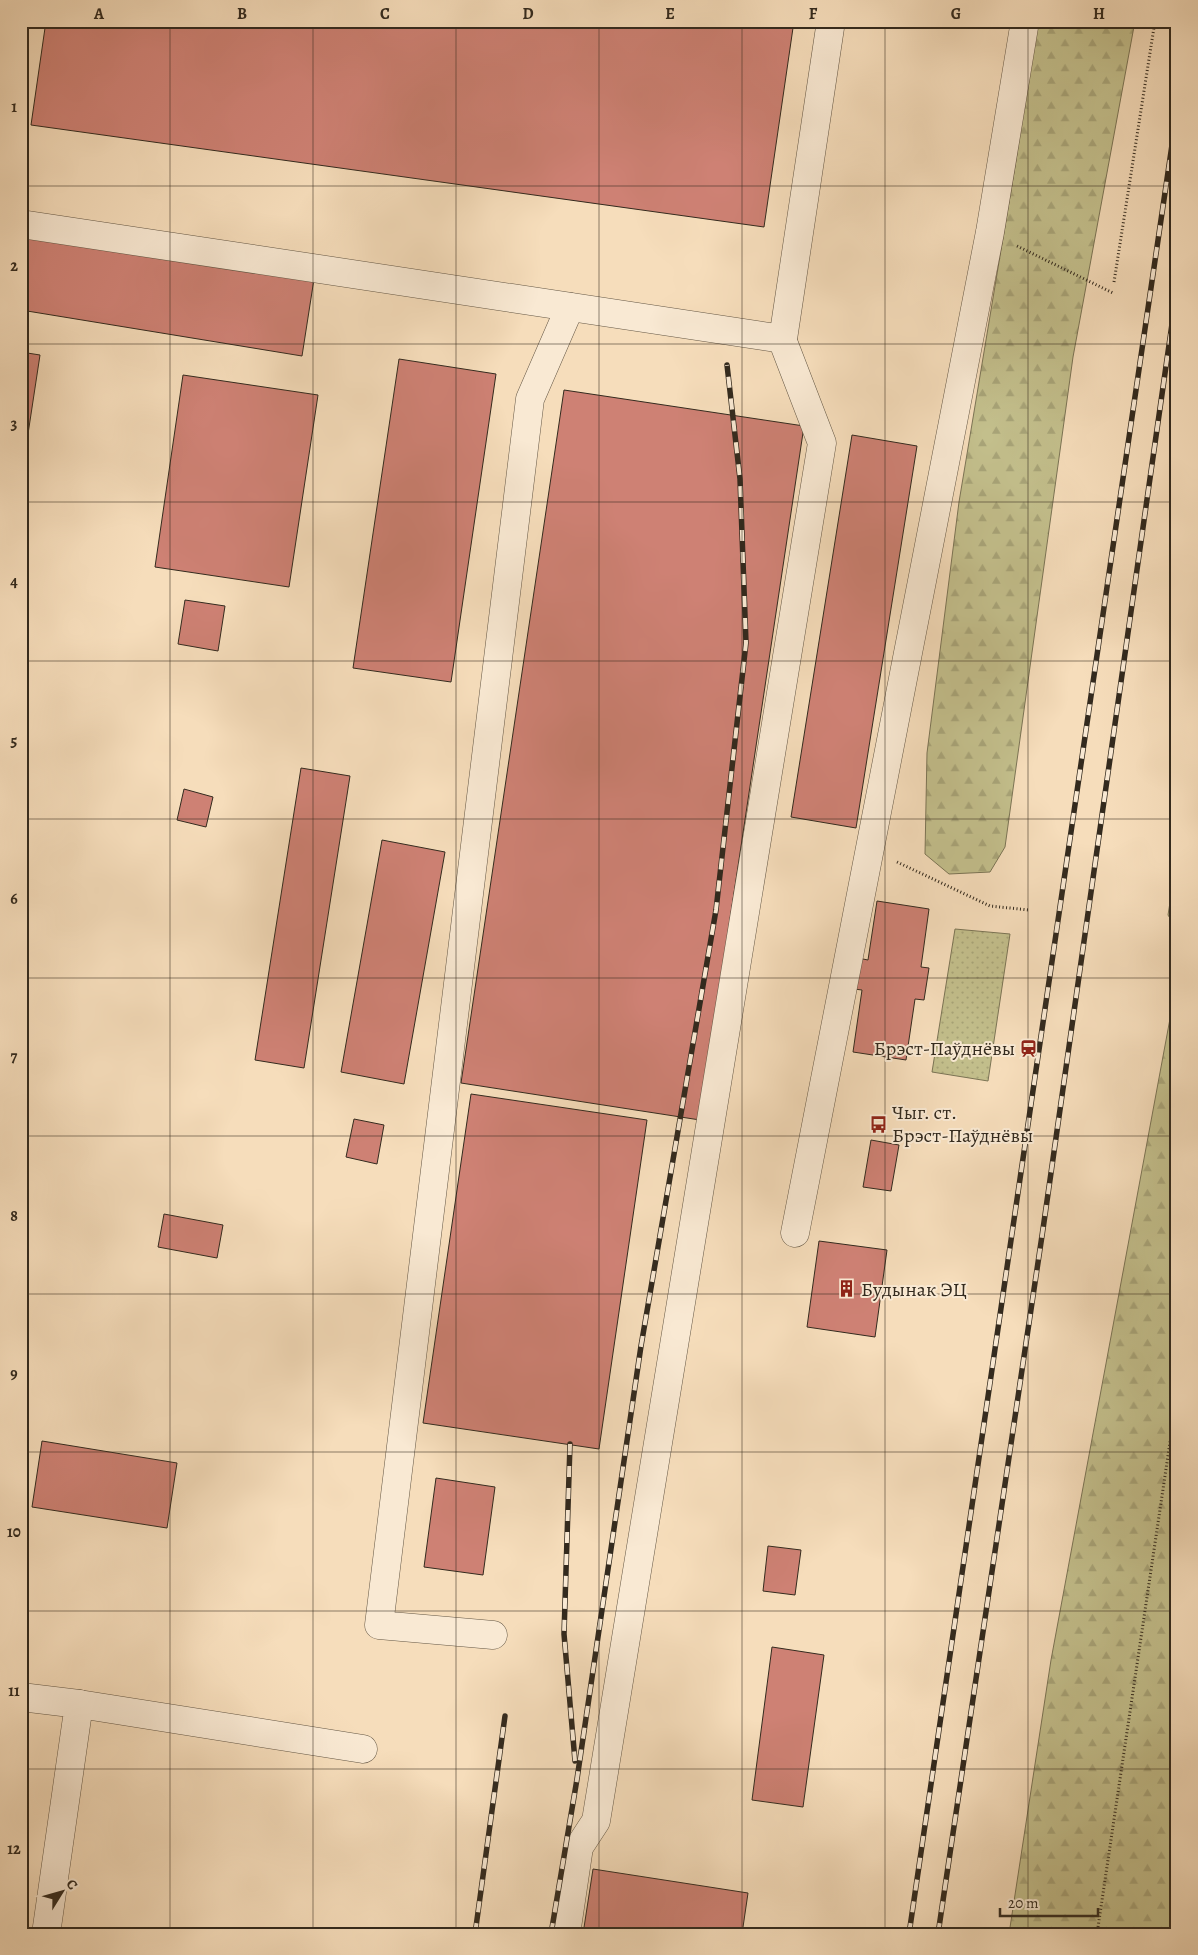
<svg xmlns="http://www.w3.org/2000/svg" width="1198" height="1955" font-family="Alegreya,serif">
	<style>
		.grass { fill: url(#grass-dots); stroke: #7b7455 }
		.forest { fill: url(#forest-firs); stroke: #7b7455 }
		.building { fill: #ce8174; stroke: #332a1e }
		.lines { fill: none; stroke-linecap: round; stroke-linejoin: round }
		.minor-casing { stroke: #645745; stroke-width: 29 }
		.path { stroke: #332a1e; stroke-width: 3; stroke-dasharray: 1 2.5; stroke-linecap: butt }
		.minor { stroke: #f9e9d3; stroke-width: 28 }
		.rail-casing { stroke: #332a1e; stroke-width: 5.5 }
		.rail { stroke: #f9e9d3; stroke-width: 4; stroke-dasharray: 11; stroke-linecap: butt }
		.grid { fill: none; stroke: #332a1e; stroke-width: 1; stroke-opacity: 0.55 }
		.labels { text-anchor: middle; stroke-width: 4; stroke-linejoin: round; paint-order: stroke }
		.poi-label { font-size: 20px; fill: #332a1e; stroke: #f9e9d3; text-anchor: start }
		.neatline { fill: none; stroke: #332a1e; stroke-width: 2 }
		.grid-label { font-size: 16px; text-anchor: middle; font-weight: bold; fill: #332a1e }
	</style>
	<defs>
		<pattern id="grass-dots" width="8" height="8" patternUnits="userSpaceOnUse" patternTransform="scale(1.25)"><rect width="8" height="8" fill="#c3bf8c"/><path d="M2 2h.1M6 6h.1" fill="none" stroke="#a8a478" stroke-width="1.8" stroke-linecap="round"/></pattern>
		<pattern id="forest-firs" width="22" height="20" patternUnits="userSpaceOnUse" patternTransform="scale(1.25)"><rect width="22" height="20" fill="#c3bf8c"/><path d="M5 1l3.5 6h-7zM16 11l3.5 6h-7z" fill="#a8a478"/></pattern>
	</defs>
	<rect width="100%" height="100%" fill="#f6ddbb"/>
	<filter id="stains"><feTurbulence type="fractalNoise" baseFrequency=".004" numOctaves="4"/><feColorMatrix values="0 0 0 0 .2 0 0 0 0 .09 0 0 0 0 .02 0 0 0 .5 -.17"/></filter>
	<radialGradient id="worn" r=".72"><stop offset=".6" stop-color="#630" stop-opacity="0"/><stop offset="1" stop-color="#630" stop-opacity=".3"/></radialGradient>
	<!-- grass -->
	<polygon class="grass" points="955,929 1010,934 988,1081 932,1072"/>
	<!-- forest -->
	<g class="forest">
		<polygon points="1037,21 1135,21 1073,357 1005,847 990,872 949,874 925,854 927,753 959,502 1016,160"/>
		<polygon points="1177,858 1177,930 1168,915"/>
		<polygon points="1177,981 1177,1934 1009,1934 1051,1660"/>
	</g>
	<!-- building -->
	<g class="building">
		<polygon points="46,21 794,21 764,227 31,125"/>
		<polygon points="21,231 314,279 302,356 21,310"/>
		<polygon points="21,352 40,355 21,480"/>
		<polygon points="399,359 496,374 451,682 353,668"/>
		<polygon points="183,375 318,395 289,587 155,567"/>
		<polygon points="564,390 804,426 700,1120 461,1083"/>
		<polygon points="852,435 917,446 856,828 791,817"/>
		<polygon points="185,600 225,606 218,651 178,644"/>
		<polygon points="301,768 350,776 304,1068 255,1060"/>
		<polygon points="184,789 213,797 206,827 177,820"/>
		<polygon points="382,840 445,852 404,1084 341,1072"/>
		<polygon points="877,901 929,909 921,967 929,968 924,1000 915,999 906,1060 853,1052 862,990 854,989 858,958 868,960"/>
		<polygon points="471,1094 647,1120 599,1449 423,1423"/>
		<polygon points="354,1119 384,1125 377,1164 346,1157"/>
		<polygon points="871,1140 899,1145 891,1191 863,1187"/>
		<polygon points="164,1214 223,1225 217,1258 158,1247"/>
		<polygon points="819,1241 887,1250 875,1337 807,1327"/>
		<polygon points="42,1441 177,1463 167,1528 32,1507"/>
		<polygon points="436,1478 495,1487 483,1575 424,1567"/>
		<polygon points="768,1546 801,1550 795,1595 763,1591"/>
		<polygon points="772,1647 824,1655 803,1807 752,1800"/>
		<polygon points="593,1869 748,1893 742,1934 583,1934"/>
	</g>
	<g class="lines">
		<defs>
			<g id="minor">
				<polyline points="21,224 783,339 831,21"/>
				<polyline points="795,1233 990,232 1025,21"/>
				<polyline points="493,1635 379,1625 530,399 570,307"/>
				<polyline points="21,1697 79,1704 46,1934"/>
				<polyline points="79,1704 363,1749"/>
				<polyline points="566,1934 579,1847 596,1821 822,443 782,339"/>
			</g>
		</defs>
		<!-- minor casing -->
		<use href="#minor" class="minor-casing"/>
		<!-- path -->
		<g class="path">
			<polyline points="1017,246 1113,293"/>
			<polyline points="1114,282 1155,21"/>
			<polyline points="897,862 990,906 1029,910"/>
			<polyline points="1097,1934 1177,1395"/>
		</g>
		<!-- minor -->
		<use href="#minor" class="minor"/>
		<defs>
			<g id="rail">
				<polyline points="570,1444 564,1634 575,1761"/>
				<polyline points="475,1934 505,1716"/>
				<polyline points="551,1934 577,1779 641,1346 716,910 746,643 740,479 727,365"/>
				<polyline points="909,1934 1177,111"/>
				<polyline points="938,1934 1043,1229 1177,289"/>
			</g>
		</defs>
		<!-- rail casing -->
		<use href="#rail" class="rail-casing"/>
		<!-- rail -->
		<use href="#rail" class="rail"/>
	</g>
	<!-- grid -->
	<path class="grid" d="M170 21V1934M313 21V1934M456 21V1934M599 21V1934M742 21V1934M885 21V1934M1028 21V1934M21 186H1177M21 344H1177M21 502H1177M21 661H1177M21 819H1177M21 978H1177M21 1136H1177M21 1294H1177M21 1452H1177M21 1611H1177M21 1769H1177"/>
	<!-- icons -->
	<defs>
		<symbol id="station-bare" viewBox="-9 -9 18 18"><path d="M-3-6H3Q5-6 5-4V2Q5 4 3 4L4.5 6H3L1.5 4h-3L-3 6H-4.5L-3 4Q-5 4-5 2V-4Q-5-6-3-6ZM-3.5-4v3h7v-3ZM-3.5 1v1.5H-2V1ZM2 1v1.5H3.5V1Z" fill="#8f2418" stroke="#f9e9d3" stroke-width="2.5" paint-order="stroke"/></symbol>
		<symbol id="bus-bare" viewBox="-9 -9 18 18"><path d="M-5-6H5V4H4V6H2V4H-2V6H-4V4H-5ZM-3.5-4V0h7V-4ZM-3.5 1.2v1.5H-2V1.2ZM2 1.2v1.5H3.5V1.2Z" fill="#8f2418" stroke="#f9e9d3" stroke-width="2.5" paint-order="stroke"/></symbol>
		<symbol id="building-bare" viewBox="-9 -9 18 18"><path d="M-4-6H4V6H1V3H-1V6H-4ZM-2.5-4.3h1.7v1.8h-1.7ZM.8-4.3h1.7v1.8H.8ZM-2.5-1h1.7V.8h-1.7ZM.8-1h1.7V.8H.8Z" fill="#8f2418" stroke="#f9e9d3" stroke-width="2.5" paint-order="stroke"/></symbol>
	</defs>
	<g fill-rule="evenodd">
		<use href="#station-bare" x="1016" y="1036" width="25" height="25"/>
		<use href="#bus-bare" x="866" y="1112" width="25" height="25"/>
		<use href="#building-bare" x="834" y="1276" width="25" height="25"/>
	</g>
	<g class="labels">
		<!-- poi labels -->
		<g class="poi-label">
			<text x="1015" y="1055" text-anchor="end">Брэст-Паўднёвы</text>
			<text x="892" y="1119">Чыг. ст.<tspan x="892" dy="23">Брэст-Паўднёвы</tspan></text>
			<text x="861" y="1296">Будынак ЭЦ</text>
		</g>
	</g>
	<!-- margin -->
	<rect width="1198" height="1955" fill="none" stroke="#f6ddbb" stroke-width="55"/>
	<!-- north arrow -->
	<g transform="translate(62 1892) rotate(53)" stroke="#f9e9d3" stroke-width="4" paint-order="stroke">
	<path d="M0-4L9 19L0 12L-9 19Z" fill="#332a1e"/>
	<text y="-8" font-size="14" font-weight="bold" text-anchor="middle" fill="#332a1e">С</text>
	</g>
	<!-- scale -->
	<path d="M1000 1908v8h98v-8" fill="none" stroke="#332a1e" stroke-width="2.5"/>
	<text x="1008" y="1908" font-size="15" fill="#332a1e" stroke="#f9e9d3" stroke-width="4" paint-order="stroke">20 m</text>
	<rect x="28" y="28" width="1142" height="1900" class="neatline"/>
	<g class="grid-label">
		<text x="99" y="19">A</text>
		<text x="242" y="19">B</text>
		<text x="385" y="19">C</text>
		<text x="528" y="19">D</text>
		<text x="670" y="19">E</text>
		<text x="813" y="19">F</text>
		<text x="956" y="19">G</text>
		<text x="1099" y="19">H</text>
		<text x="14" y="112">1</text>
		<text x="14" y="271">2</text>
		<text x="14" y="429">3</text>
		<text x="14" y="587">4</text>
		<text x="14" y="746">5</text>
		<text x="14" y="904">6</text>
		<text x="14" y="1062">7</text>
		<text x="14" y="1221">8</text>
		<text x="14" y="1379">9</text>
		<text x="14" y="1537">10</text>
		<text x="14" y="1696">11</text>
		<text x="14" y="1854">12</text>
	</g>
	<rect width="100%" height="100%" filter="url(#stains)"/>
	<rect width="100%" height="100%" fill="url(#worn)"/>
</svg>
